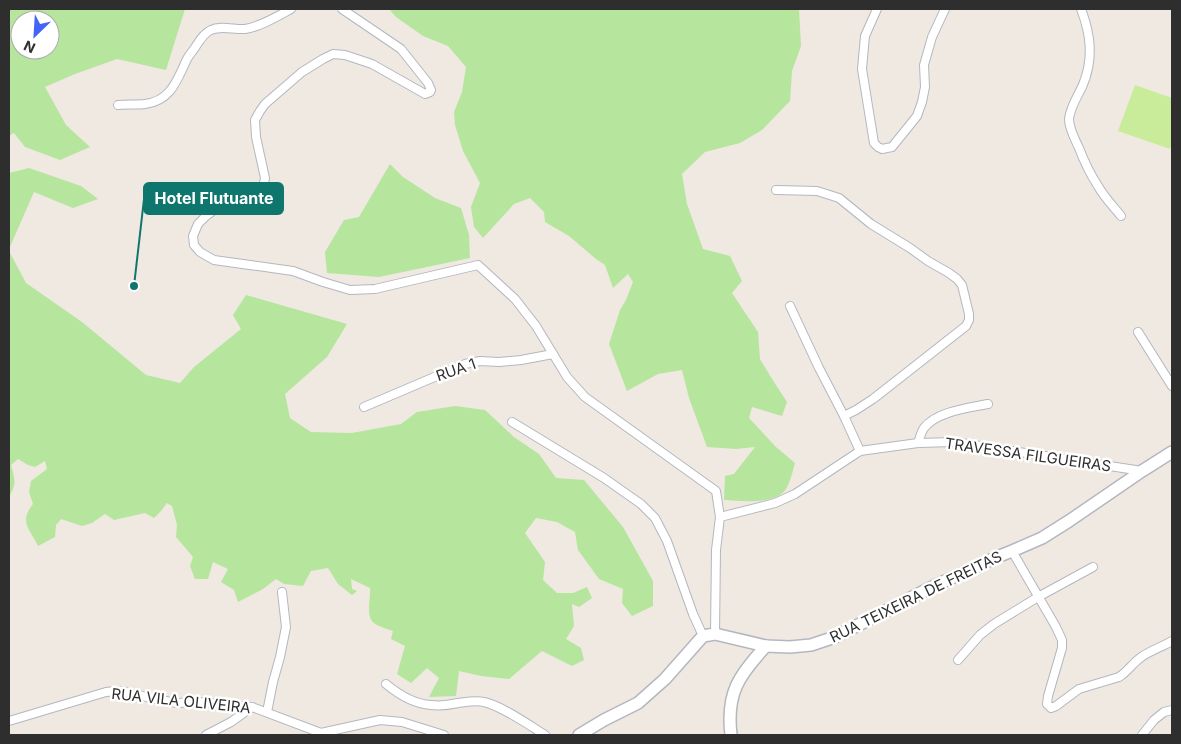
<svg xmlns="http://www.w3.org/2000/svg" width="1181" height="744" font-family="Inter,sans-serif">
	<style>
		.green { fill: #b6e59e; fill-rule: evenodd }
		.pitch { fill: #c9ec9a }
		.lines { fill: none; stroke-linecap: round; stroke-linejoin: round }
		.street-casing { stroke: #b4b7c1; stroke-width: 10 }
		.secondary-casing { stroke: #b4b7c1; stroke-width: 14 }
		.street { stroke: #fff; stroke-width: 8 }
		.secondary { stroke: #fff; stroke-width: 11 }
		.labels { text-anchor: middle; stroke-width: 5; stroke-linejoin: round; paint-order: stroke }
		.street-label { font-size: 15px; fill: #2e2e2e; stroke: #fff }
		.leader { fill: none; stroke: #0f766e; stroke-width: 2 }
		.callout-dot { fill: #0f766e; stroke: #fff; stroke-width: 2 }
		.callout { fill: #0f766e; stroke: #0f766e; stroke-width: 2 }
		.callout-label { font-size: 16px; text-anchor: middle; font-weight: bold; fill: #fff }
	</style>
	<rect width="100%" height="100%" fill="#efe9e1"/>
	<!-- green -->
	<g class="green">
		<path d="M9 9H185L166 70 117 59 75 74 45 87 66 125 90 147 60 160 25 147 14 133 9 136ZM20 20H50V50H20Z"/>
		<path d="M389 9H799L801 46 792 71 790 101 762 130 740 143 705 152 682 174 687 204 703 249 730 256 742 281 732 293 758 332 760 359 772 379 787 402 782 416 752 407 749 418 776 447 795 463C793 470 791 479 788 485 780 506 742 501 724 500L725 476 734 474 755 447 736 449 707 447 689 398 682 370 658 374 627 391 609 344 620 310 626 300 633 282 628 274 613 288 605 265 596 259 569 236 545 222 544 212 530 198 514 204 483 238 474 227 471 207 480 183 463 151 455 125 454 112 462 92 466 67 448 46 423 36 396 17Z"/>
		<polygon points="390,164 403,177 435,198 461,208 469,235 470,258 379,277 327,273 325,252 344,220 359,217"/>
		<polygon points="29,168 81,186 98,199 73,208 34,192 9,249 9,173"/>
		<path d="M9 251 26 283 82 322 146 375 180 383 194 367 241 329 233 315 246 295 347 324 327 357 285 394 290 418 311 432 352 433 401 424 417 412 455 406 485 410 514 437 539 454 556 478 584 480 623 527 653 581V606L632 616 622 603 623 589 599 579 578 550 575 532 557 522 536 518 525 533 545 562 543 580 557 593H573L587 587 592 598 579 607 572 604 574 626 566 639 581 648 584 660 572 666 542 651 509 679 481 676 459 671 456 696 429 697 439 678 427 668 411 683 397 674 405 646 391 639 393 631C388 629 379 627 374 623 365 616 371 598 370 588L351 579 352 589 357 591 352 595 338 584 328 568 311 571 303 586 284 584 276 579 263 589 238 602 234 590 221 582 228 569 213 562 208 579H195L190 566 193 557 176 537 177 525 172 506 167 503 161 511 154 518 145 513 114 520 105 514 92 523 82 526 61 519 56 525 55 537 38 546C29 528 19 522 33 504L29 492 31 481 47 469 45 461 35 467 28 465 18 459 11 465C15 480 17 483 9 497Z"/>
	</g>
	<!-- pitch -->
	<polygon class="pitch" points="1135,85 1172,98 1172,142 1170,149 1118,131"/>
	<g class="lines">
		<defs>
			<g id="street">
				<polyline points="342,9 401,49 428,83 431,90 430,92 425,94 372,64 345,55 333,54 323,59 302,72 265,104 260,111 255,120 256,137 265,178 263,188 254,197 241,202 222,204 206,216 198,224 193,236 194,245 200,252 214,260 293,271 323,282 350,290 375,289 478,265 515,299 536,326 567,377 585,397 716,491 720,517 716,550 715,634"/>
				<polyline points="877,9 865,36 862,69 874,143 878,147 882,149 892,147 917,116 922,102 925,87 924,65 932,37 945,9"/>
				<path d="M1081 9C1091 35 1094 60 1082 87 1077 97 1070 108 1069 119 1069 129 1075 139 1079 148 1084 161 1090 174 1098 186 1104 197 1113 206 1121 216"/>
				<path d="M118 105C127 104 137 105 145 104 171 101 177 80 187 59 189 55 193 51 196 46 200 40 204 33 211 30 221 25 235 30 245 29 260 27 278 16 291 9"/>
				<polyline points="776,190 817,191 839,198 871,224 910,248 928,261 949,273 957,279 962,285 969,314 969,320 966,326 873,399 856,410 844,416"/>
				<polyline points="790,306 819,368 844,416 860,451"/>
				<polyline points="1138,332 1172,386"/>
				<polyline points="364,407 465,364 480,361 499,362 521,360 553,354"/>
				<polyline points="512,422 604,478 641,504 655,518 667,541 693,614 703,636"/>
				<path d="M918 443C920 438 921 432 924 428 937 411 969 408 988 404"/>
				<polyline points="720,517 775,503 795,494 860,451 918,443 955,442 1142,471"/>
				<path d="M1012 551 1056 627 1062 640V648L1048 696 1047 704 1051 708 1056 706 1079 689 1119 677C1127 672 1132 664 1140 658 1149 651 1162 647 1172 641"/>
				<polyline points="958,660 980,635 994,624 1038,597 1093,567"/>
				<path d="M386 684C398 694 415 704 431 705 440 706 449 705 458 703 466 702 476 700 484 702 502 706 529 725 545 735"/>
				<polyline points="267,712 273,682 280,657 286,627 282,592"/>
				<polyline points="9,721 106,692 115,691 126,692 155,699 177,703 200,702 252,707 321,733 380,720 402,722 444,735"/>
				<polyline points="206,735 231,722 252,707"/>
				<polyline points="1142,735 1154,720 1164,712 1172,710"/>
			</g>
			<g id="secondary">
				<polyline points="579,735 604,720 638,703 665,679 703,636 715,634 766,646 790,647 811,645 835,637 932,587 997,557 1012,551 1042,538 1069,521 1142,471 1172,452"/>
				<path d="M731 735C726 693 739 675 766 646"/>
			</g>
		</defs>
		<!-- street casing -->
		<use href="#street" class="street-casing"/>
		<!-- secondary casing -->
		<use href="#secondary" class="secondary-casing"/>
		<!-- street -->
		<use href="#street" class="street"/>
		<!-- secondary -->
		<use href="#secondary" class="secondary"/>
	</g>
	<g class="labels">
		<!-- street labels -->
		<g class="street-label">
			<text transform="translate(456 370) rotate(-19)" y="5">RUA 1</text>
			<text transform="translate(1028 455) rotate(8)" y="5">TRAVESSA FILGUEIRAS</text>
			<text transform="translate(916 597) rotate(-26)" y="5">RUA TEIXEIRA DE FREITAS</text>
			<text transform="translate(181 701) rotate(6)" y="5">RUA VILA OLIVEIRA</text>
		</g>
	</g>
	<!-- callouts -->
	<path class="leader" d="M134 286L144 199"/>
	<circle class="callout-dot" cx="134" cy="286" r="5"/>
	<rect class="callout" x="144" y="183" width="139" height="31" rx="5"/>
	<g class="callout-label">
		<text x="214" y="204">Hotel Flutuante</text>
	</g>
	<!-- border -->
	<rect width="1181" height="744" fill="none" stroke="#2e2e2e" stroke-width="20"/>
	<!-- north arrow -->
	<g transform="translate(35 35) rotate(205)"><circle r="24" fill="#ffffff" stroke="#ababab"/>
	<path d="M0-4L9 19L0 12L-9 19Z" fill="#4264fb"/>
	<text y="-8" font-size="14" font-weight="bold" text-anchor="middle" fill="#2e2e2e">N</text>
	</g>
</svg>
